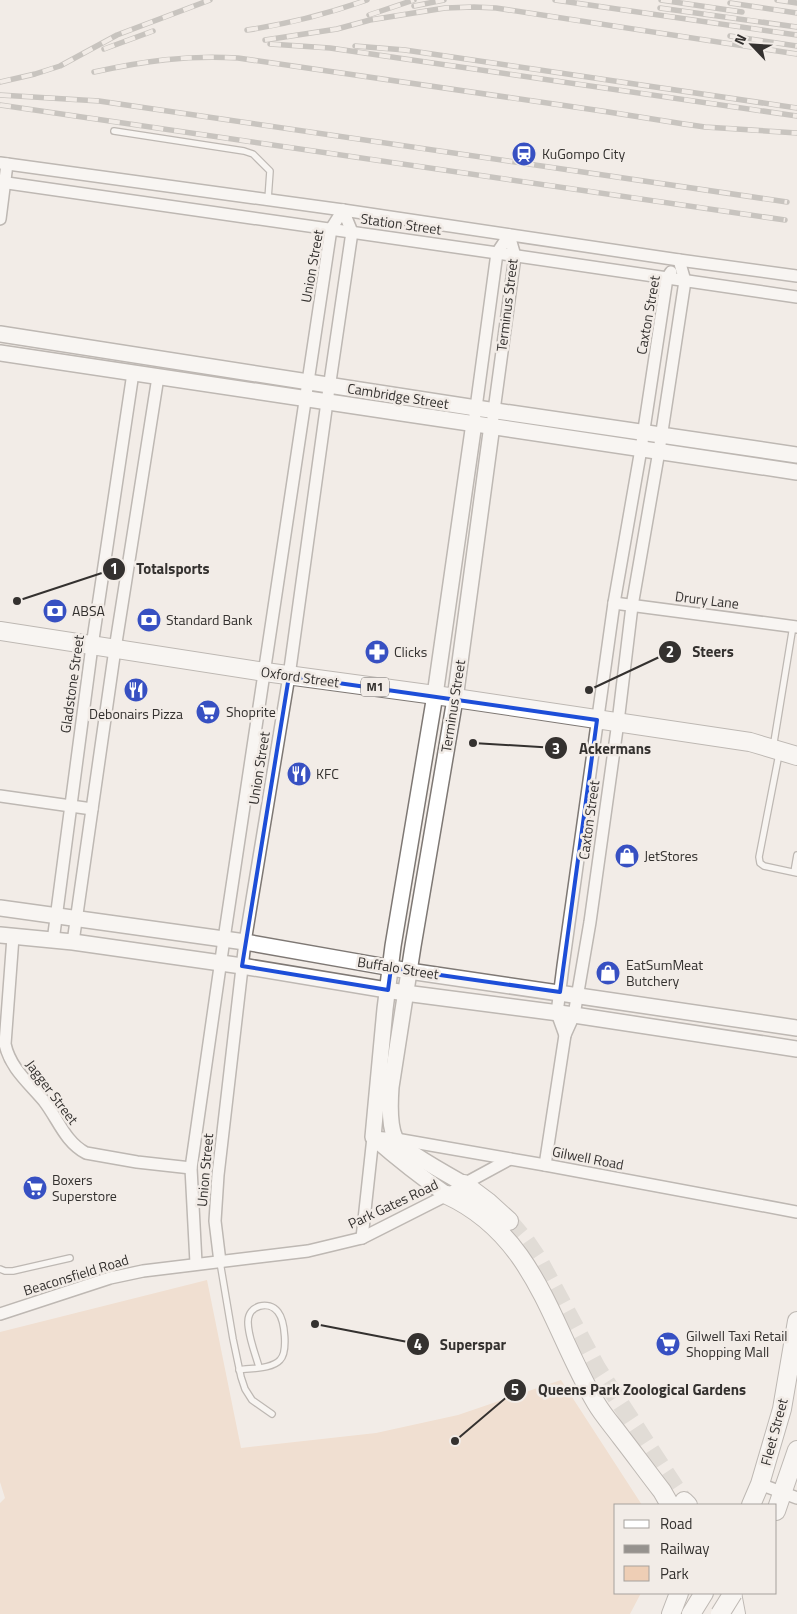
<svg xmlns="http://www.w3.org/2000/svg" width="797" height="1614" font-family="'Titillium Web',sans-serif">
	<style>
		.green { fill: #eeceb5 }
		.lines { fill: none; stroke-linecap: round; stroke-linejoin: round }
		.primary-tunnel { stroke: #ccc7c2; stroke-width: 18; stroke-dasharray: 18 9; stroke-linecap: butt }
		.lane-casing { stroke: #7e7874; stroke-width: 8 }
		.street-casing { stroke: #7e7874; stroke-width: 14 }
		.secondary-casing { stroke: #7e7874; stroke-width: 18 }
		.primary-casing { stroke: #7e7874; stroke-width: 20 }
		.lane { stroke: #fff; stroke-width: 5.5 }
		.street { stroke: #fff; stroke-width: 11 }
		.secondary { stroke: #fff; stroke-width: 15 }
		.primary { stroke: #fff; stroke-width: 18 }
		.rail-casing { stroke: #96928e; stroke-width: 5.5 }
		.rail { stroke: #f2ece7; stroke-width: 4; stroke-dasharray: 11; stroke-linecap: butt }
		.primary-bridge-casing { stroke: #7e7874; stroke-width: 20; stroke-linecap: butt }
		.primary-bridge { stroke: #fff; stroke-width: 18 }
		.marked { fill: none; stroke: #1d4ed8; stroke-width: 4; stroke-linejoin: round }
		.labels { text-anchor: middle; stroke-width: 5; stroke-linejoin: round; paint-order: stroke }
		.shield { fill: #f2ece7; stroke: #6d6966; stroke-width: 1 }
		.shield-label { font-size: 12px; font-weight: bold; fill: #34312f }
		.poi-label { font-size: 14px; fill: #34312f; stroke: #f2ece7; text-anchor: start }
		.street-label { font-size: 14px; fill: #34312f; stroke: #f2ece7 }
		.leader { fill: none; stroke: #34312f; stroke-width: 2 }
		.callout-dot { fill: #34312f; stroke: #f2ece7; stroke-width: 2 }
		.mark-label { font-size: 15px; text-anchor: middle; font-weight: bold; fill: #fff }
		.callout-label { font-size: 15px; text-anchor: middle; font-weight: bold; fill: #34312f; stroke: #f2ece7; stroke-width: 5; stroke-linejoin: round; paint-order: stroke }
	</style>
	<rect width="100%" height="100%" fill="#f2ece7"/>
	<!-- green -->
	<polygon class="green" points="207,1280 241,1448 376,1433 458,1415 561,1380 642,1505 616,1505 616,1593 641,1593 630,1614 0,1614 0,1503 5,1498 0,1482 0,1332"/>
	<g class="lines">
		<!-- primary-tunnel -->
		<polyline class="primary-tunnel" points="509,1221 526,1241 539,1260 597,1368 684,1501"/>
		<defs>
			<g id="lane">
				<polyline points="114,131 244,151 253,154 270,171 268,199"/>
				<polyline points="774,742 793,626"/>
				<polyline points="779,754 759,857 760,863 764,866 797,873"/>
				<polyline points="794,872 797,855"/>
				<polyline points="220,1262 233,1339 241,1377 245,1389 252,1400 272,1414"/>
				<polyline points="0,1269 5,1271 13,1271 70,1258"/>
				<path d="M239 1370C251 1368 272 1369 280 1360 288 1352 285 1321 278 1312 269 1300 248 1305 248 1322 248 1336 255 1353 259 1367"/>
			</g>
			<g id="street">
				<polyline points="0,163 343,210 679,260 797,276"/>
				<polyline points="0,182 497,253 797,297"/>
				<polyline points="0,219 7,164"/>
				<polyline points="475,415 497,253 509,235"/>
				<polyline points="493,418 515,256 509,235"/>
				<polyline points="614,603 797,627"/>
				<polyline points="0,796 92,809"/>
				<path d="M13 937 5 1044C10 1068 29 1083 44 1101 58 1119 65 1142 86 1153L137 1162 191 1168"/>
				<polyline points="53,941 92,646 133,373"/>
				<polyline points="73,942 115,649 158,377"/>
				<polyline points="565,1035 557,1013 563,966 614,603 641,449 667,278 671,272"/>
				<polyline points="545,1165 565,1035 574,1015 590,922 618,722 632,606 659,451 685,281 679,260"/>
				<polyline points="362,1238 373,1137 396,1139 545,1165 797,1212"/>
				<polyline points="220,1262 215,1221 218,1175 245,942 289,676 327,402 352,232 343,210"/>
				<polyline points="196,1263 191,1168 224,939 331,229 343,210"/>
				<polyline points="0,1314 110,1278 143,1271 308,1251 362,1238 447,1195 464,1184 510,1159"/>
				<polyline points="760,1484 797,1498"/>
			</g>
			<g id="secondary">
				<polyline points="0,334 476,408 797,455"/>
				<path d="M0 353C266 393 531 432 797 472"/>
				<polyline points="0,908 245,942 409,971 797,1028"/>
				<polyline points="0,935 73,942 242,966 405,993 574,1015 797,1049"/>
				<path d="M464 1184C450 1176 402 1150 395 1138 389 1125 390 1101 391 1087L413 946 455 699 492 425"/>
				<path d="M447 1195C421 1177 397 1158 373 1137L385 1009 393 946 435 695 474 423"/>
			</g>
			<g id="primary">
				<polyline points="0,631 265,672 435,695 750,742 797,756"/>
				<polyline points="464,1184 488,1202 509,1221"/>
				<path d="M447 1195C536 1236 551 1327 596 1403 603 1415 613 1426 621 1437 635 1455 648 1473 662 1491L670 1505"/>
				<polyline points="684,1501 688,1505"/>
				<polyline points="751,1505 760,1484 782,1409 797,1321"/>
				<polyline points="776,1511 797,1450"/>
				<polyline points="732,1593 736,1614"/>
				<polyline points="671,1614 679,1593"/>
				<polyline points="691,1614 704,1593"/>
			</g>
		</defs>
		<!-- lane casing -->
		<use href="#lane" class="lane-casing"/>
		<!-- street casing -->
		<use href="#street" class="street-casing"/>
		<!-- secondary casing -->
		<use href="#secondary" class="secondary-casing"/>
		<!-- primary casing -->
		<use href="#primary" class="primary-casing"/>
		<!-- lane -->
		<use href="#lane" class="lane"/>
		<!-- street -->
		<use href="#street" class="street"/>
		<!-- secondary -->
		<use href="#secondary" class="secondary"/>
		<!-- primary -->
		<use href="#primary" class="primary"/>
		<defs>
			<g id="rail">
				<polyline points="555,0 797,35"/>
				<polyline points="661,0 742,12"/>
				<polyline points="777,0 797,3"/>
				<polyline points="730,3 797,13"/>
				<polyline points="414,6 444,0"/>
				<polyline points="660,8 797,27"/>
				<polyline points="369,15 414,0"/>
				<path d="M247 30C288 24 327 14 367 0"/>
				<polyline points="730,36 797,46"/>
				<polyline points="265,40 337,29 370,20 445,8 474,7 496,8 797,54"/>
				<polyline points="270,44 330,48 797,116"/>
				<polyline points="355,46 405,50 797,108"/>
				<polyline points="104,49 153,31"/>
				<path d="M94 72C145 61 186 55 238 58L602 111 684 124 705 127 797 133"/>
				<polyline points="0,82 35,74 60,66 117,35 210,0"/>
				<polyline points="0,95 99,101 787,202"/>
				<polyline points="0,105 785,220"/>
			</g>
		</defs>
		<!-- rail casing -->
		<use href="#rail" class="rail-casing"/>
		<!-- rail -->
		<use href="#rail" class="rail"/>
		<defs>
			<polyline id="primary-bridge" points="720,1614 733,1593"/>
		</defs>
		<!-- primary-bridge casing -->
		<use href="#primary-bridge" class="primary-bridge-casing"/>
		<!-- primary-bridge -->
		<use href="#primary-bridge" class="primary-bridge"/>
	</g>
	<!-- marked area -->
	<path d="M0 0H797V1614H0ZM289 676 597 720 560 992 391 968 388 990 242 966Z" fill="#f2ece7" fill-opacity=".55" fill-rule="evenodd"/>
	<path class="marked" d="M289 676 597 720 560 992 391 968 388 990 242 966Z"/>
	<!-- icons -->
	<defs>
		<symbol id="station-disc" viewBox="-11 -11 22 22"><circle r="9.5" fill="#3750c2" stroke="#f2ece7"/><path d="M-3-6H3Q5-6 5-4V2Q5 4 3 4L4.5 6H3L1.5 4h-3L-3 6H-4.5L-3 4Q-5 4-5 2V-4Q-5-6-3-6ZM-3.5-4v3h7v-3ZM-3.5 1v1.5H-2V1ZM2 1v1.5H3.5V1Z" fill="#fff"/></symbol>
		<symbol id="bank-disc" viewBox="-11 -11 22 22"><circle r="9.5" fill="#3750c2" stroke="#f2ece7"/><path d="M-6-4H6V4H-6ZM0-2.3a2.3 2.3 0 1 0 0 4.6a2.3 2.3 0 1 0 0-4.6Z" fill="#fff"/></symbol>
		<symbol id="pharmacy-disc" viewBox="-11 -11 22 22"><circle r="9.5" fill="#3750c2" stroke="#f2ece7"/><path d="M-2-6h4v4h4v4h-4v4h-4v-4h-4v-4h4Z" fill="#fff"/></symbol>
		<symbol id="restaurant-disc" viewBox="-11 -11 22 22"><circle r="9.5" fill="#3750c2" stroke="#f2ece7"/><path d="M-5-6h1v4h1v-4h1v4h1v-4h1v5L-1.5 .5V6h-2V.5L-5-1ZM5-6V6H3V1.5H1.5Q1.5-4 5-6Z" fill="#fff"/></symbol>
		<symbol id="supermarket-disc" viewBox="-11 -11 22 22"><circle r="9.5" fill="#3750c2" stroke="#f2ece7"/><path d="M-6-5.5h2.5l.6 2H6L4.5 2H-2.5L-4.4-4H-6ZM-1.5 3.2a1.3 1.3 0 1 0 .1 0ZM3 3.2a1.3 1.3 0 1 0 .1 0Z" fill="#fff"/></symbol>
		<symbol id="shop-disc" viewBox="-11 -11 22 22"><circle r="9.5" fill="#3750c2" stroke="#f2ece7"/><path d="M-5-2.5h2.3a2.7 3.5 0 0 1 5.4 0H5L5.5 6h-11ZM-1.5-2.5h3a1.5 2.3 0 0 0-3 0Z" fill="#fff"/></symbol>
	</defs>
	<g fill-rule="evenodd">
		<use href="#station-disc" x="510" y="140" width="28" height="28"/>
		<use href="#bank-disc" x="41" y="597" width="28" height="28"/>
		<use href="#bank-disc" x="135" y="606" width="28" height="28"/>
		<use href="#pharmacy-disc" x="363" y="638" width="28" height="28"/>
		<use href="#restaurant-disc" x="122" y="676" width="28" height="28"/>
		<use href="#supermarket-disc" x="194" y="698" width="28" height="28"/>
		<use href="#restaurant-disc" x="285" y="760" width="28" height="28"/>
		<use href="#shop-disc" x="613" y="842" width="28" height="28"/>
		<use href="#shop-disc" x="594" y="959" width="28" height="28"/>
		<use href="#supermarket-disc" x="21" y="1174" width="28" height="28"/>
		<use href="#supermarket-disc" x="654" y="1330" width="28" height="28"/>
	</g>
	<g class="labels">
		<!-- shield labels -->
		<rect class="shield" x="361" y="677.5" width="28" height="19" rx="4"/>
		<g class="shield-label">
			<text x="375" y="691">M1</text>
		</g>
		<!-- poi labels -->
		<g class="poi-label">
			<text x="542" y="159">KuGompo City</text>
			<text x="72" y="616">ABSA</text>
			<text x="166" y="625">Standard Bank</text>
			<text x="394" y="657">Clicks</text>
			<text x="226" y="717">Shoprite</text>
			<text x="136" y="719" text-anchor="middle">Debonairs Pizza</text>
			<text x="316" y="779">KFC</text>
			<text x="644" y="861">JetStores</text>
			<text x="626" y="970">EatSumMeat<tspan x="626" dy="16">Butchery</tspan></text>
			<text x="52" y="1185">Boxers<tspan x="52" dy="16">Superstore</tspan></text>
			<text x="686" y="1341">Gilwell Taxi Retail<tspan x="686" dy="16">Shopping Mall</tspan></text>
		</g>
		<!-- street labels -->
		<g class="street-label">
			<text transform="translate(401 224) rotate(8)" y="5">Station Street</text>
			<text transform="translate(312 266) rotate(-80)" y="5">Union Street</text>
			<text transform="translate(507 305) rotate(-83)" y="5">Terminus Street</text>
			<text transform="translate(648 315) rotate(-80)" y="5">Caxton Street</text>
			<text transform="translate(398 396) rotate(9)" y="5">Cambridge Street</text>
			<text transform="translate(707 600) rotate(7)" y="5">Drury Lane</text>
			<text transform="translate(300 677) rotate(8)" y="5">Oxford Street</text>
			<text transform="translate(72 684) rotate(-82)" y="5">Gladstone Street</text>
			<text transform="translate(453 706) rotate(-81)" y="5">Terminus Street</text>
			<text transform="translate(259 768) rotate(-81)" y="5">Union Street</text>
			<text transform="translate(589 820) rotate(-82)" y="5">Caxton Street</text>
			<text transform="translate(398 968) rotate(9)" y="5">Buffalo Street</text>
			<text transform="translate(52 1092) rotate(53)" y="5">Jagger Street</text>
			<text transform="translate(588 1158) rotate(11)" y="5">Gilwell Road</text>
			<text transform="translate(205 1170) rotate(-85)" y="5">Union Street</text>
			<text transform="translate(393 1204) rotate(-25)" y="5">Park Gates Road</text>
			<text transform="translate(76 1275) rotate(-17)" y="5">Beaconsfield Road</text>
			<text transform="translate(774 1432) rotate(-75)" y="5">Fleet Street</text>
		</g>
	</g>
	<!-- callouts -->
	<path class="leader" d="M17 601L114 569M589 690L670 652M473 743L556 748M315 1324L418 1344M455 1441L515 1390"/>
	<g class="callout-dot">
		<circle cx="17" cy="601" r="5"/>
		<circle cx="589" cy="690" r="5"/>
		<circle cx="473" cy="743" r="5"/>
		<circle cx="315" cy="1324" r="5"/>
		<circle cx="455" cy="1441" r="5"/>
		<circle cx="114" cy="569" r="12"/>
		<circle cx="670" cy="652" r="12"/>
		<circle cx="556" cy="748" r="12"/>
		<circle cx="418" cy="1344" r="12"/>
		<circle cx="515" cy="1390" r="12"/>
	</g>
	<g class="mark-label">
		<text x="114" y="574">1</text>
		<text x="670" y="657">2</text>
		<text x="556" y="754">3</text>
		<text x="418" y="1350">4</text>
		<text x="515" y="1395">5</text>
	</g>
	<g class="callout-label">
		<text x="173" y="574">Totalsports</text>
		<text x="713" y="657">Steers</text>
		<text x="615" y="754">Ackermans</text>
		<text x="473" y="1350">Superspar</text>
		<text x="642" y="1395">Queens Park Zoological Gardens</text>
	</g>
	<!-- legend -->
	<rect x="614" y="1504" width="162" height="90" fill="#f2ece7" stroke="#a6a19d"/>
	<rect x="624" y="1520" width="25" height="8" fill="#ffffff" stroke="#a6a19d"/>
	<text x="660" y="1529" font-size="15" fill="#34312f">Road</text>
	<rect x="624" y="1545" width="25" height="8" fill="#96928e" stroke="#a6a19d"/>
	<text x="660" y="1554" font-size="15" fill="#34312f">Railway</text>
	<rect x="624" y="1566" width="25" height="15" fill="#eeceb5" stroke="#a6a19d"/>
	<text x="660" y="1579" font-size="15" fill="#34312f">Park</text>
	<!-- north arrow -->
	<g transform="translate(752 45) rotate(295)" stroke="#f2ece7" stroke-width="4" paint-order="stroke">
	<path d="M0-4L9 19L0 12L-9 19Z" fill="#34312f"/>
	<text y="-8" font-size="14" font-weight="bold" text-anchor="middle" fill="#34312f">N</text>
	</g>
</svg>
